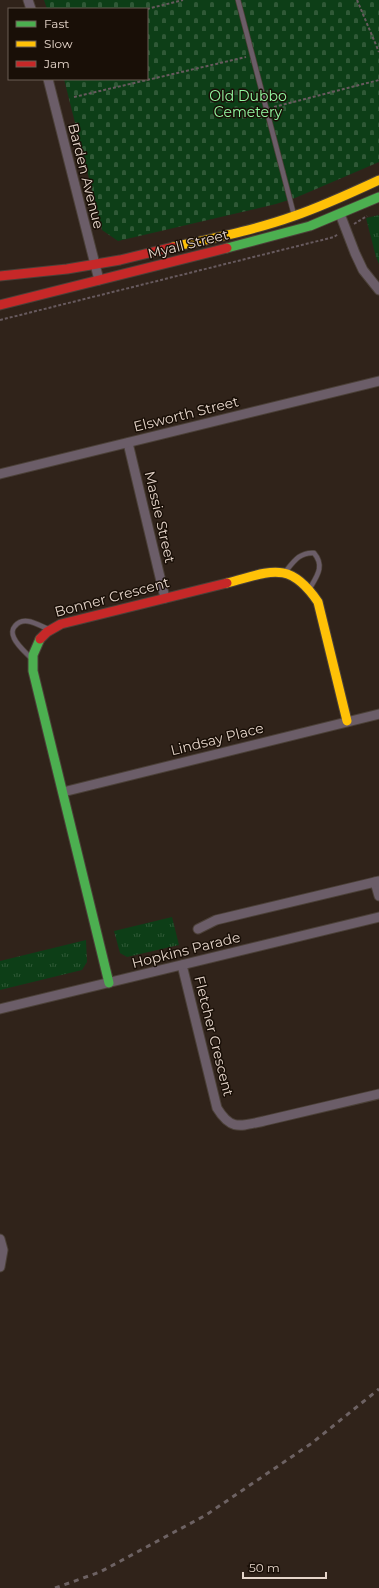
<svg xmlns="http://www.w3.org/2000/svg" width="379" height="1588" font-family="Montserrat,sans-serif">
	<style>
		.cemetery { fill: url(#cemetery-stones) }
		.park { fill: url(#park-tufts) }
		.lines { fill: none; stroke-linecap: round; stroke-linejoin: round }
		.lane-casing { stroke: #4b4038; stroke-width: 6 }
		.street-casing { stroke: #4b4038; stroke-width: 11 }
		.fast-casing { stroke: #4b4038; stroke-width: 11 }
		.slow-casing { stroke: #4b4038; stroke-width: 11 }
		.jam-casing { stroke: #4b4038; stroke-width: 11 }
		.path { stroke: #675a5e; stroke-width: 2; stroke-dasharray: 3 2; stroke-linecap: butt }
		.lane { stroke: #6b5d68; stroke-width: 4.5 }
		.street { stroke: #6b5d68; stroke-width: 9 }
		.fast { stroke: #4caf50; stroke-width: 9 }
		.slow { stroke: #ffc107; stroke-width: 9 }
		.jam { stroke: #c62828; stroke-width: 9 }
		.rail { stroke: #6d6263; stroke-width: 3; stroke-dasharray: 5 5; stroke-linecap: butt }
		.labels { text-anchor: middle; stroke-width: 3; stroke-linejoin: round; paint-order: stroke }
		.park-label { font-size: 14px; fill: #93f9a1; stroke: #190f07 }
		.street-label { font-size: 14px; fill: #e5d5ca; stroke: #190f07 }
	</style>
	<defs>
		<pattern id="cemetery-stones" width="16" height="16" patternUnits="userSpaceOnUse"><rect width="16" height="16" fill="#0d3e17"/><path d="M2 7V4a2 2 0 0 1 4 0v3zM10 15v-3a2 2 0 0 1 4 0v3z" fill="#305937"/></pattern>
		<pattern id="park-tufts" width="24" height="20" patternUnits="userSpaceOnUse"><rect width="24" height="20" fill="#0d3e17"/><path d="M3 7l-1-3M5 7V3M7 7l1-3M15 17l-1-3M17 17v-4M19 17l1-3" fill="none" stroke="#305937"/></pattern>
	</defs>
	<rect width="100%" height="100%" fill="#30231a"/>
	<!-- cemetery -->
	<polygon class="cemetery" points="44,0 379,0 379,162 295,198 276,204 118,241 102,230 64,79 147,79 147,9 47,9"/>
	<!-- park -->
	<g class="park">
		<polygon points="379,215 379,264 376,257 366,218"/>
		<polygon points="172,917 179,945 127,957 120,953 114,931"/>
		<polygon points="86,940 87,962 82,970 0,990 0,961"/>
	</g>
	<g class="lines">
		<defs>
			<g id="lane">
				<polyline points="238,0 294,215"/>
				<path d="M286 571C294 561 300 552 314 553 325 566 317 576 310 588"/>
				<path d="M31 658C25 652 17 645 14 638 12 634 12 629 15 626 24 615 38 625 48 629"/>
			</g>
			<g id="street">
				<polyline points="28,0 31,9"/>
				<polyline points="48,79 99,280"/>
				<polyline points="340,214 355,253 363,270 379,290"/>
				<polyline points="128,443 165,598"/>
				<polyline points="0,474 379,381"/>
				<polyline points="63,792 379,714"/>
				<polyline points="375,882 379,896"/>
				<polyline points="198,929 216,920 379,881"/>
				<path d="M182 965 217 1108C231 1131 240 1126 264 1121L379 1094"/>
				<polyline points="0,1009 379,917"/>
				<polyline points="0,1239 3,1250 0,1267"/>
			</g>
			<g id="fast">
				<polyline points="227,248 310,226 379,197"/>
				<polyline points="40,639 33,655 33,671 109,983"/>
			</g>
			<g id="slow">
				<path d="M173 247C214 238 255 230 294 216 323 206 351 193 379 180"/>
				<path d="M227 583C270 572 289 559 318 602L347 721"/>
			</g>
			<g id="jam">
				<polyline points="0,276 67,269 120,260 173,247"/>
				<polyline points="0,305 227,248"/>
				<polyline points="40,639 47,632 61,624 227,583"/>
			</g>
		</defs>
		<!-- lane casing -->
		<use href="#lane" class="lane-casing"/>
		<!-- street casing -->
		<use href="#street" class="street-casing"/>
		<!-- fast casing -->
		<use href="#fast" class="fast-casing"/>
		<!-- slow casing -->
		<use href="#slow" class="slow-casing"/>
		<!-- jam casing -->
		<use href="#jam" class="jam-casing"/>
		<!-- path -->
		<g class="path">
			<polyline points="357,0 379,52"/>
			<polyline points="147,9 183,0"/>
			<polyline points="74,97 246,57"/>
			<polyline points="274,107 379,80"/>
			<polyline points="354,224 367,216"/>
			<polyline points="0,320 334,237 338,234"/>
		</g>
		<!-- lane -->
		<use href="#lane" class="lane"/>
		<!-- street -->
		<use href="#street" class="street"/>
		<!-- fast -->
		<use href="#fast" class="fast"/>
		<!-- slow -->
		<use href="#slow" class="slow"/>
		<!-- jam -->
		<use href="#jam" class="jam"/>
		<!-- rail -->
		<polyline class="rail" points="55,1588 100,1572 206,1515 312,1443 379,1389"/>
	</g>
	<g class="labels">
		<!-- park labels -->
		<g class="park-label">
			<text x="248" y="101">Old Dubbo<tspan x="248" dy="16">Cemetery</tspan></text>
		</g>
		<!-- street labels -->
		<g class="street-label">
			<text transform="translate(86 176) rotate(76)" y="5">Barden Avenue</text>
			<text transform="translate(188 244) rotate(-14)" y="5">Myall Street</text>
			<text transform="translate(186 414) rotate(-14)" y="5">Elsworth Street</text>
			<text transform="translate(160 517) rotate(77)" y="5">Massie Street</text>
			<text transform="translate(112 597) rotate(-15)" y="5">Bonner Crescent</text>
			<text transform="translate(217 739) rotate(-14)" y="5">Lindsay Place</text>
			<text transform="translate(186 950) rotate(-14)" y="5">Hopkins Parade</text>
			<text transform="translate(214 1036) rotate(76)" y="5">Fletcher Crescent</text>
		</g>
	</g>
	<!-- legend -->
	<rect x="8" y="8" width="140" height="72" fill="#190f07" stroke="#6b5e55"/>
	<rect x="16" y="21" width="20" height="6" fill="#4caf50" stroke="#6b5e55"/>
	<text x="44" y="28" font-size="12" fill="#e5d5ca">Fast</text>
	<rect x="16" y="41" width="20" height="6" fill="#ffc107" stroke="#6b5e55"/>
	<text x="44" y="48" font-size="12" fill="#e5d5ca">Slow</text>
	<rect x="16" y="61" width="20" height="6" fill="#c62828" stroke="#6b5e55"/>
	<text x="44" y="68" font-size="12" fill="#e5d5ca">Jam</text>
	<!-- scale -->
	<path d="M243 1572v6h83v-6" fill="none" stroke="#e5d5ca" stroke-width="2"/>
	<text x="249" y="1572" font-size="12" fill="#e5d5ca" stroke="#190f07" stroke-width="3" paint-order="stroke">50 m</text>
</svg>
